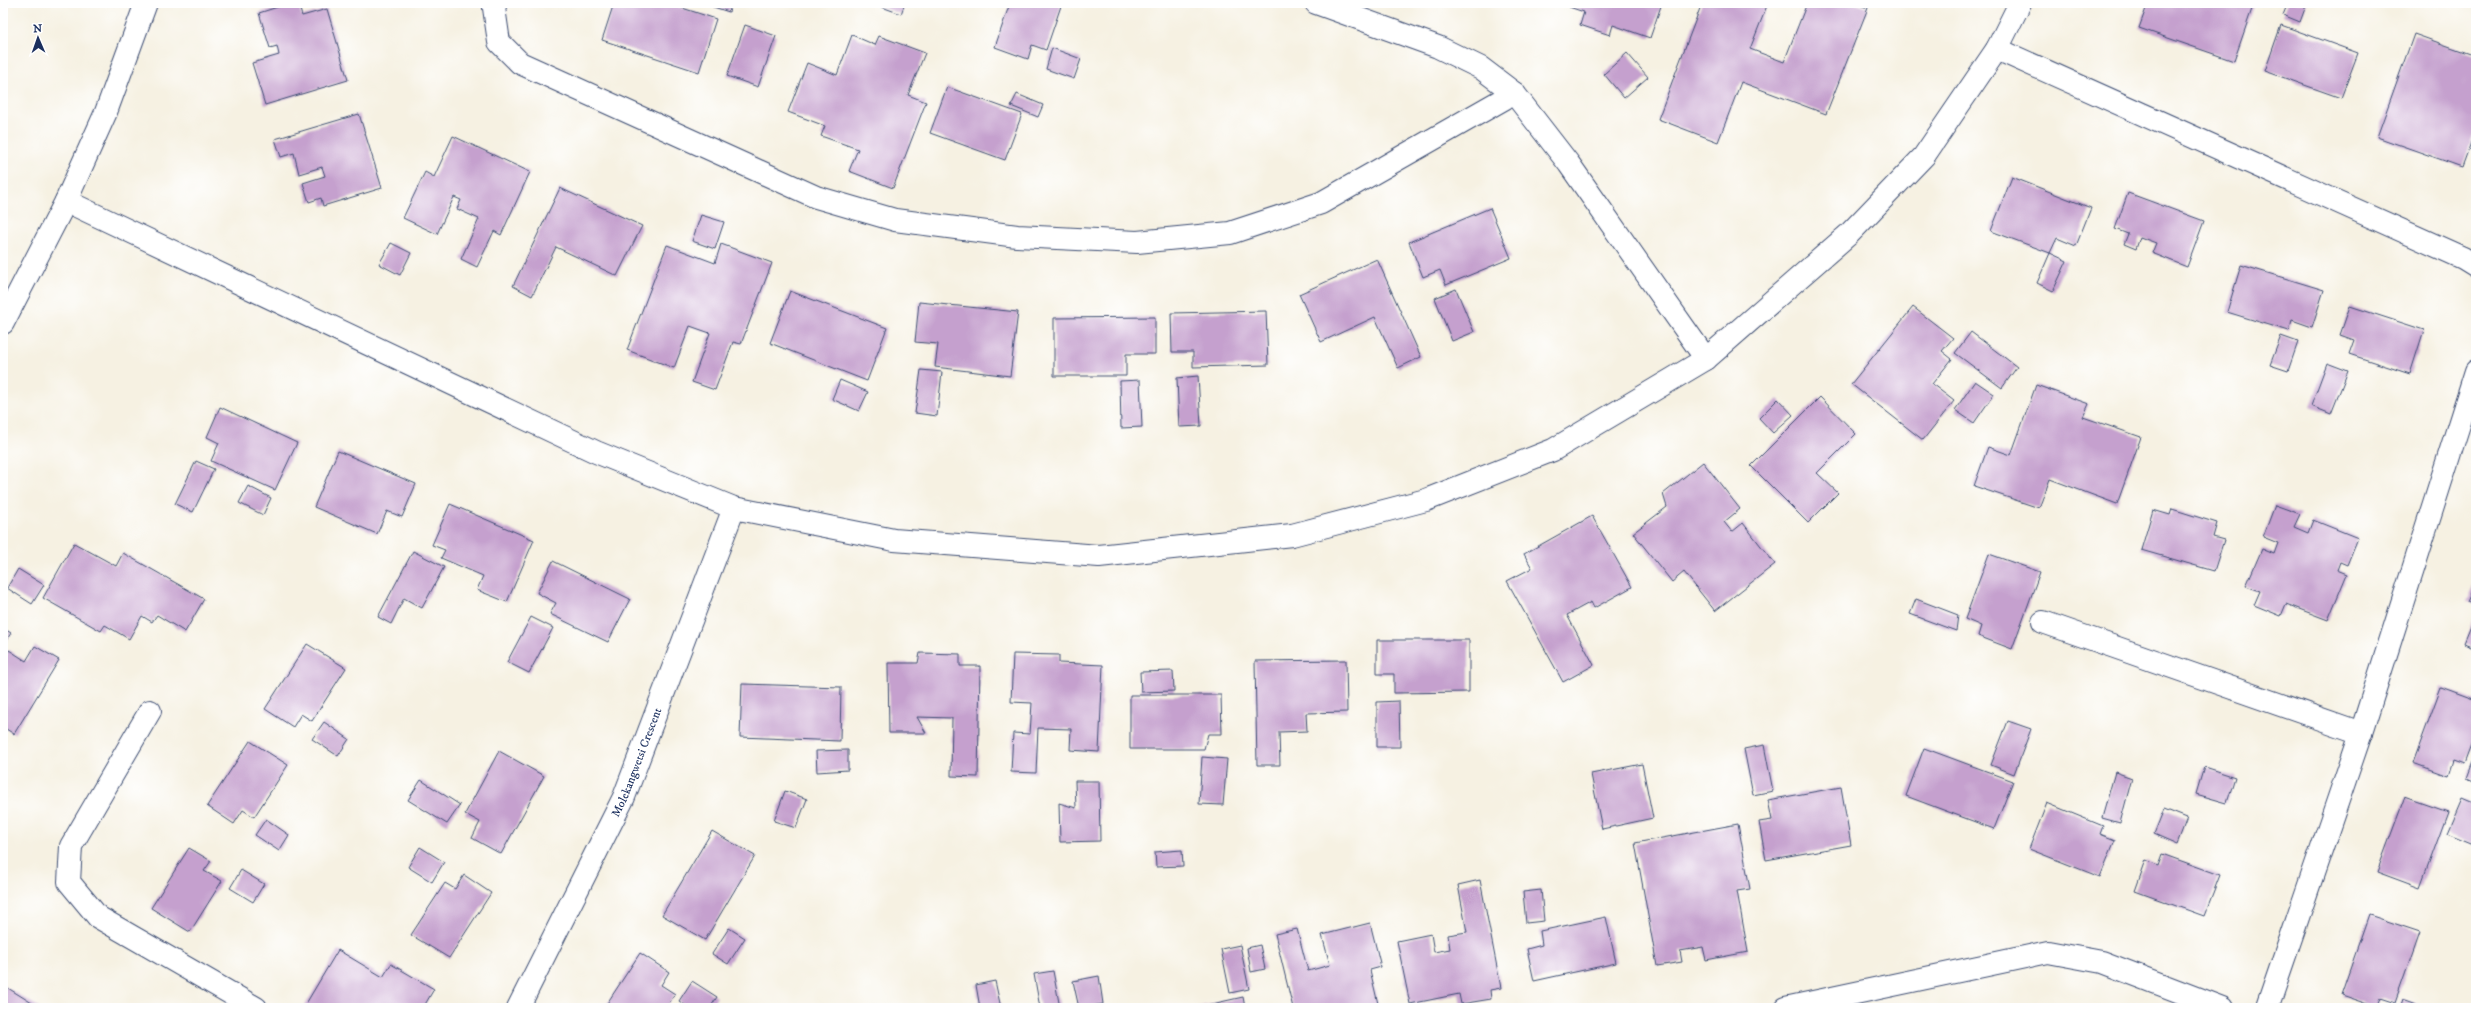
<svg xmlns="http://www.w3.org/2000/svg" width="2479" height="1011" font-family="'IM FELL DW Pica',serif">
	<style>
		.building { fill: #c5a0ce }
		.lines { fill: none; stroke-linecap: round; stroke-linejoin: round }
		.minor-casing { stroke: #3c4c72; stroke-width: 24 }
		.tertiary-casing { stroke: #3c4c72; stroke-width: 24 }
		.minor { stroke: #fff; stroke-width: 22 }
		.tertiary { stroke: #fff; stroke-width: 22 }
		.labels { text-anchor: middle; stroke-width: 3; stroke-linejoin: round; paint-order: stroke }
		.street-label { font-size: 12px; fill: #1b2f5e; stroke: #fff }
	</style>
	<rect width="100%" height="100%" fill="#fff"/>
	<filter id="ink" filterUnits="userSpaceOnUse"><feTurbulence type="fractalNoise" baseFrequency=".025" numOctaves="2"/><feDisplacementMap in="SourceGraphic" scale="8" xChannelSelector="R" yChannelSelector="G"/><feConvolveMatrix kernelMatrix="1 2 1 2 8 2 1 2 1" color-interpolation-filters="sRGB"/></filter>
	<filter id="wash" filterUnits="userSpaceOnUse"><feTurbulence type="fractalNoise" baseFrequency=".012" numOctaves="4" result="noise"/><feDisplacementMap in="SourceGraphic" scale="16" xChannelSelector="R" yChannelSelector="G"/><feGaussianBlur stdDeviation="0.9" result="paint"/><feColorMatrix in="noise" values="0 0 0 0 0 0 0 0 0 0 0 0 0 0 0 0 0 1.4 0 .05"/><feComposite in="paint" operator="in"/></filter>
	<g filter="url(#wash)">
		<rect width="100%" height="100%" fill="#f6f1e2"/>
		<g id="blocks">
			<!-- building -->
			<g class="building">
				<polygon points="290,3 298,3 302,16 327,9 348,80 265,105 252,63 279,55 277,46 270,48 259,13"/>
				<polygon points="614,3 667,3 716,19 699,72 602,40"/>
				<polygon points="701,3 732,3 729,12"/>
				<polygon points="871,3 905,3 901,14"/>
				<polygon points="1010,3 1062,3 1046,50 1032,45 1028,59 995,47"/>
				<polygon points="1570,3 1662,3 1650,38 1613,25 1610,35 1580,25 1584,12 1569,7"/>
				<polygon points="1702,3 1768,3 1750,49 1784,62 1807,3 1854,3 1868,8 1826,114 1741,82 1718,142 1658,119"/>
				<polygon points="2148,3 2243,3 2253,6 2234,61 2139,28"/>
				<polygon points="2288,3 2307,3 2300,22 2283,15"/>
				<polygon points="745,25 776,36 758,87 727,76"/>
				<polygon points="2281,25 2358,53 2341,98 2265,71"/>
				<polygon points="2414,34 2476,56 2476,129 2462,167 2377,137"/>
				<polygon points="852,35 875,45 879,36 925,53 908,95 926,102 893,188 849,171 858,149 821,136 825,126 788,112 807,63 837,75"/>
				<polygon points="1052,48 1081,59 1074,79 1046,69"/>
				<polygon points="1627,53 1648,77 1624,98 1604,74"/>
				<polygon points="947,87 1022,114 1005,160 930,133"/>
				<polygon points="1017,94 1043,105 1038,117 1011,106"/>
				<polygon points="359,114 382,188 323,206 321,198 309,202 303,183 325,176 322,167 299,174 294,153 281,157 275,139"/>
				<polygon points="453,136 530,172 501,235 494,231 477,267 461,259 479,219 457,209 461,200 454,197 437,234 403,218 425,172 434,177"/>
				<polygon points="2012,177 2091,208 2076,246 2057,238 2050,253 1991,231"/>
				<polygon points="560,188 642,226 617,276 556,247 532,296 513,286"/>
				<polygon points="2128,193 2204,221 2187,267 2152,253 2156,243 2140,237 2136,249 2124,244 2128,234 2115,229"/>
				<polygon points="1490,208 1511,258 1446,285 1440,270 1423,277 1409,242"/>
				<polygon points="701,215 724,222 715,249 692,241"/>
				<polygon points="391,243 411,253 400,275 379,264"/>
				<polygon points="721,244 772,263 741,344 733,342 715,390 692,382 710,333 690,326 674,368 627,350 667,245 715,263"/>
				<polygon points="2050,253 2067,261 2053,291 2037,283"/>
				<polygon points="1377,259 1421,357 1398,368 1375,317 1321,342 1299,294"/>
				<polygon points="2241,265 2324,290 2312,327 2292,320 2289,331 2227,312"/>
				<polygon points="1456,289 1474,332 1452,341 1435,298"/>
				<polygon points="790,291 887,328 867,381 770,343"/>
				<polygon points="919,302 1018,312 1010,376 935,367 938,344 915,342"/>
				<polygon points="2350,306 2424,330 2410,374 2349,354 2354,340 2340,335"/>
				<polygon points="1913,307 1953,338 1942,351 1952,359 1932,384 1954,401 1923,440 1851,384"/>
				<polygon points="1266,311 1268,365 1193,367 1193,352 1172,352 1171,313"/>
				<polygon points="1155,317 1155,354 1126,354 1126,376 1054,376 1054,318"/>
				<polygon points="1971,332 2017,367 2002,388 1955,353"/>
				<polygon points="2281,336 2298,342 2288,371 2270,365"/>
				<polygon points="2327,363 2348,371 2331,414 2311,406"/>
				<polygon points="921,370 942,372 937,416 915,413"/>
				<polygon points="1198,376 1201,426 1179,427 1177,378"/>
				<polygon points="840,380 868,392 859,411 832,399"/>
				<polygon points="1140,380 1142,427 1121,428 1120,381"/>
				<polygon points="1975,381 1994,394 1974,423 1955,410"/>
				<polygon points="2036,385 2089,404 2083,417 2141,437 2117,504 2050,479 2039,508 1974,486 1988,447 2011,455"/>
				<polygon points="1820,397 1856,434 1817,473 1838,493 1808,523 1751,466"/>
				<polygon points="1778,399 1793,415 1773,433 1759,418"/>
				<polygon points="220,407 297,443 275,490 211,461 219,443 207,437"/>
				<polygon points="338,451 416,484 402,517 387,511 377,534 314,507"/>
				<polygon points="196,461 214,469 193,512 175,504"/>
				<polygon points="1703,462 1740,509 1724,522 1732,532 1743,523 1775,564 1715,611 1684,572 1672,582 1633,533 1667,507 1663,494"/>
				<polygon points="248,486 271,498 263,515 239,503"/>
				<polygon points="450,504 534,540 507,602 477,590 483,576 441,558 445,550 432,545"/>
				<polygon points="2275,505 2300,514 2294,527 2308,533 2313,520 2358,538 2347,565 2340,562 2337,570 2347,574 2328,620 2286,604 2281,616 2254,605 2260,591 2246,586 2262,549 2274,554 2278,543 2263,537"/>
				<polygon points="2172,509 2217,523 2213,537 2224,540 2214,571 2141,550 2153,510 2170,515"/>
				<polygon points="1592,516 1632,587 1594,608 1591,602 1567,615 1594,665 1563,682 1507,581 1532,568 1524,554"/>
				<polygon points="74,543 116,566 123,553 204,599 185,632 157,615 152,622 142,616 129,639 105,625 101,631 43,598"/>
				<polygon points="413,551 444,567 422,608 404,598 391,624 378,617"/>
				<polygon points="1989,554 2040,572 2012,649 1978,636 1981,626 1965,619"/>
				<polygon points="553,561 630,599 608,642 550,614 556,603 537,593"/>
				<polygon points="18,569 44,585 32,604 7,588"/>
				<polygon points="2476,582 2476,606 2467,602"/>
				<polygon points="1916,599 1958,615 1956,631 1910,614"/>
				<polygon points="2476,615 2476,649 2464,644"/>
				<polygon points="531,617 553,628 529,673 507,662"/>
				<polygon points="3,628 11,633 3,646"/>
				<polygon points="1377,640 1469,640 1469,692 1394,693 1394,674 1377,674"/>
				<polygon points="307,644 346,668 312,721 301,714 293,727 265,709"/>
				<polygon points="35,646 59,660 14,734 3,727 3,660 9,650 26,661"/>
				<polygon points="920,653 960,654 960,666 980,666 978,777 951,776 952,718 917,717 926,733 889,733 888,663 918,663"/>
				<polygon points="1013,654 1059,655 1059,663 1103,665 1099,752 1070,750 1071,729 1038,728 1036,773 1011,772 1013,733 1030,734 1032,703 1011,702"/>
				<polygon points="1346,660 1347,712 1306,713 1307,731 1279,732 1280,765 1257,765 1255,661"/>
				<polygon points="1173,671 1174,691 1141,692 1140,672"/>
				<polygon points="742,684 841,687 840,741 740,737"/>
				<polygon points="2441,687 2476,700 2476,735 2465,764 2454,760 2449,776 2413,763"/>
				<polygon points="1130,695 1221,695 1222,734 1208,734 1204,749 1130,749"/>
				<polygon points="1399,701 1400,747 1377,747 1377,702"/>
				<polygon points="2008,721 2031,729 2014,774 1991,765"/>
				<polygon points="324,722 349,739 338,756 312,739"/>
				<polygon points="250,741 288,765 254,817 243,810 234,824 207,806"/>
				<polygon points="1764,745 1773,791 1753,795 1744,749"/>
				<polygon points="1924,748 2013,781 1994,829 1906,796"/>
				<polygon points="848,750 848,770 817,772 816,751"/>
				<polygon points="499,751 544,776 501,854 472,838 480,822 465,814"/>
				<polygon points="1202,757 1227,759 1223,805 1199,804"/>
				<polygon points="2473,762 2476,763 2476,782 2467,778"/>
				<polygon points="1642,764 1653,818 1602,829 1591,774"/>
				<polygon points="2204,767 2235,777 2227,803 2196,794"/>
				<polygon points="2115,772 2132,778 2120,823 2102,818"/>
				<polygon points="421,780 460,805 447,824 408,800"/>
				<polygon points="1075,781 1099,781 1100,841 1060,842 1059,803 1076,808"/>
				<polygon points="1841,787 1851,845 1766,860 1759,822 1772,820 1768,800"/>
				<polygon points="785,791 807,799 796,828 774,821"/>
				<polygon points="2405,797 2448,812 2420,888 2377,872"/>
				<polygon points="2462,799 2476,805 2476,846 2447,834"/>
				<polygon points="2047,803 2103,826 2100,834 2115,840 2100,877 2029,849"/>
				<polygon points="2164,809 2187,818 2177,844 2154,834"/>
				<polygon points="266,819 289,835 279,851 255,835"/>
				<polygon points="1738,824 1750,889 1737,891 1748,952 1706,960 1703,947 1680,951 1682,962 1657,966 1635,843"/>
				<polygon points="712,831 755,856 705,940 662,915"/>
				<polygon points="420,847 444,862 432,882 408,867"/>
				<polygon points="189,848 211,861 204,871 222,881 190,932 151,908"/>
				<polygon points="1182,850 1183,866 1156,867 1155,852"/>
				<polygon points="2162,854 2220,875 2204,916 2135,891 2146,860 2158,865"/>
				<polygon points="241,870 264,884 253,902 230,888"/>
				<polygon points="464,875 491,893 449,958 411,935 445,883 455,889"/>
				<polygon points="1480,880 1501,988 1490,990 1491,999 1461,1004 1459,994 1410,1004 1397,941 1431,934 1434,952 1450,949 1448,935 1467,932 1458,885"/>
				<polygon points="1541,890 1544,921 1526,923 1523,892"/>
				<polygon points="2369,915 2420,932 2395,1003 2380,998 2376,1007 2341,995"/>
				<polygon points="1606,917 1616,963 1534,981 1527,949 1542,945 1540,931"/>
				<polygon points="1370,923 1381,967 1370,970 1379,1008 1293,1008 1275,934 1297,929 1308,971 1330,965 1322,935"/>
				<polygon points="729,928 745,938 728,964 712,954"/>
				<polygon points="1240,945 1249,989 1230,993 1221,949"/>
				<polygon points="1260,945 1265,969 1251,972 1247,948"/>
				<polygon points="338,950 383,977 391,964 434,989 423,1008 306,1008 304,1007"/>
				<polygon points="640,953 669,972 661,985 675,994 666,1008 604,1008"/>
				<polygon points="1053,971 1060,1008 1040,1008 1034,974"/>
				<polygon points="1099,976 1103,1004 1079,1008 1073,981"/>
				<polygon points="692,981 717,997 710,1008 689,1008 679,1001"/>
				<polygon points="995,981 1001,1008 980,1008 976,985"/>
				<polygon points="3,985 40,1008 3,1008"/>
				<polygon points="1243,997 1245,1008 1199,1008 1198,1007"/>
				<polygon points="2403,999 2428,1008 2400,1008"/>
			</g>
		</g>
	</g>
	<g filter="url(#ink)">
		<use href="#blocks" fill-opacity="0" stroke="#3c4c72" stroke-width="1"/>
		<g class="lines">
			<defs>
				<g id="minor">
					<polyline points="496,3 494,8 499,42 520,63 816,197 895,220 1017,236 1137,242 1230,233 1321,203 1514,93"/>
					<polyline points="1316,3 1438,47 1481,68 1514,93 1569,164 1706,359"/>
					<polyline points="1997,49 2463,258 2476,266"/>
					<polyline points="66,201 596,452 734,508 894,540 1099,556 1292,535 1426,500 1553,450 1706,359 1849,234 1924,156 1997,49 2020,3"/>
					<polyline points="2043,622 2361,733"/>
					<polyline points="150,711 71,846 69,882 98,917 256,1008"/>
					<path id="s1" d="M518 1008 624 797 734 508"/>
					<polyline points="1785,1008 2048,952 2102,962 2222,1008"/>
					<polyline points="2267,1008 2361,733 2476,371"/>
				</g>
				<polyline id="tertiary" points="3,323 66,201 106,112 146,3"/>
			</defs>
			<!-- minor casing -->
			<use href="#minor" class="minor-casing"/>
			<!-- tertiary casing -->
			<use href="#tertiary" class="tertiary-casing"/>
			<!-- minor -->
			<use href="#minor" class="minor"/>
			<!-- tertiary -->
			<use href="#tertiary" class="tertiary"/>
		</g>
	</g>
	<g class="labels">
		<!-- street labels -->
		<g class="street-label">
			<text dy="4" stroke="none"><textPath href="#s1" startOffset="273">Molekangwetsi Crescent</textPath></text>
		</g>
	</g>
	<!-- margin -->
	<rect width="2479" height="1011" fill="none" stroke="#fff" stroke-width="16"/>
	<!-- north arrow -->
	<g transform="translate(38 38) rotate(358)" stroke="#ffffff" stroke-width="3" paint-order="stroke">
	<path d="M0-3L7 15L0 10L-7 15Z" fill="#1b2f5e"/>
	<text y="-6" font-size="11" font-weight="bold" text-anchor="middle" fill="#1b2f5e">N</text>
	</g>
</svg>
